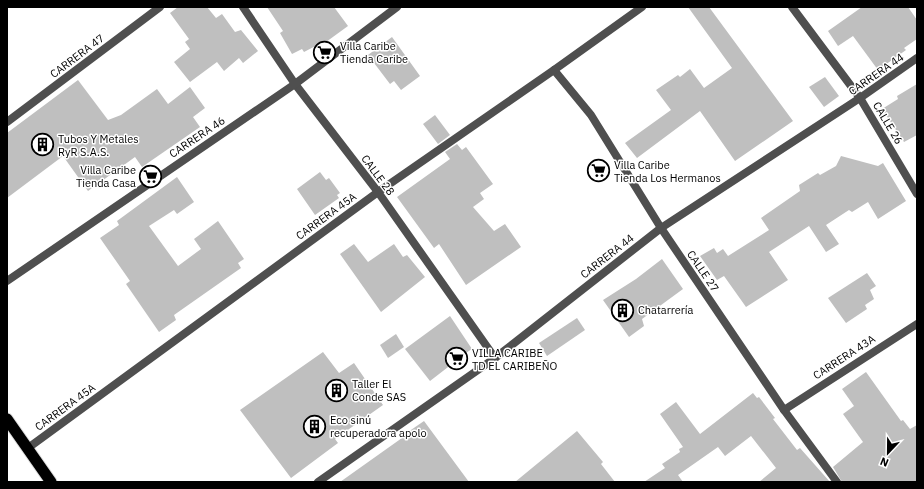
<svg xmlns="http://www.w3.org/2000/svg" width="924" height="489" font-family="'IBM Plex Sans',sans-serif">
	<style>
		.building { fill: #bfbfbf }
		.lines { fill: none; stroke-linecap: round; stroke-linejoin: round }
		.trunk-casing { stroke: #dbdbdb; stroke-width: 13 }
		.minor { stroke: #4f4f4f; stroke-width: 8 }
		.trunk { stroke: #000; stroke-width: 11 }
		.labels { text-anchor: middle; stroke-width: 3; stroke-linejoin: round; paint-order: stroke }
		.poi-label { font-size: 11px; fill: #000; stroke: #fff; text-anchor: start }
		.street-label { font-size: 11px; fill: #000; stroke: #fff }
	</style>
	<rect width="100%" height="100%" fill="#fff"/>
	<!-- building -->
	<g class="building">
		<polygon points="178,7 207,7 216,18 222,14 235,32 241,30 258,51 243,63 239,58 224,71 217,62 190,82 174,62 190,49 185,42 189,39 170,13"/>
		<polygon points="267,7 334,7 348,26 326,42 325,41 304,52 302,49 292,54 280,33 283,31"/>
		<polygon points="688,7 709,7 793,121 735,161 700,111 637,158 625,143 671,110 656,90 678,75 680,77 690,69 704,88 732,68"/>
		<polygon points="862,7 908,7 917,20 917,39 904,48 906,50 878,70 853,36 838,46 828,31"/>
		<polygon points="392,37 420,76 401,90 394,81 390,84 368,55"/>
		<polygon points="825,77 839,96 824,107 809,87"/>
		<polygon points="78,80 108,120 121,115 157,89 168,104 190,87 205,108 193,117 200,127 142,167 135,157 88,191 63,156 7,198 7,133"/>
		<polygon points="917,84 917,135 904,142 882,109 898,99 897,96"/>
		<polygon points="435,115 450,135 438,144 423,124"/>
		<polygon points="457,144 462,150 466,147 493,184 480,193 484,199 473,207 494,231 505,224 521,247 466,285 439,244 434,248 397,197 450,159 445,152"/>
		<polygon points="841,156 878,166 883,163 906,201 878,219 868,202 852,212 849,210 826,225 839,244 826,252 809,226 769,252 788,280 746,307 724,276 717,280 700,256 714,248 717,253 723,249 728,256 769,230 761,218 800,191 799,185 818,173 820,175 836,166"/>
		<polygon points="320,172 326,180 329,178 340,193 337,195 339,198 315,215 297,189"/>
		<polygon points="177,177 194,202 177,214 174,210 149,226 178,266 201,249 194,239 218,221 244,259 238,263 241,268 174,315 176,320 159,332 126,284 130,281 100,238 119,225 117,221"/>
		<polygon points="354,244 368,262 394,244 403,257 407,255 425,277 381,312 340,254"/>
		<polygon points="662,259 683,289 642,319 644,326 629,337 603,300 636,279"/>
		<polygon points="867,273 876,286 870,290 874,299 865,305 867,309 846,323 828,298"/>
		<polygon points="450,316 472,349 450,363 452,364 430,381 405,349"/>
		<polygon points="577,318 585,330 547,356 539,343"/>
		<polygon points="396,334 404,347 388,358 380,345"/>
		<polygon points="323,352 339,373 354,363 383,405 335,439 338,443 291,478 240,410"/>
		<polygon points="866,372 901,421 903,420 910,429 917,425 917,482 842,482 833,467 863,442 843,414 854,406 842,389"/>
		<polygon points="753,393 757,398 759,397 775,418 773,419 797,450 800,448 830,482 759,482 776,468 751,436 725,456 718,447 678,475 683,482 644,482 665,468 662,464 680,452 679,449 683,447 660,414 676,402 700,434"/>
		<polygon points="424,421 469,482 340,482 409,433 408,432"/>
		<polygon points="577,431 603,462 601,464 615,482 515,482"/>
	</g>
	<g class="lines">
		<defs>
			<polyline id="trunk" points="7,419 51,482"/>
		</defs>
		<!-- trunk casing -->
		<use href="#trunk" class="trunk-casing"/>
		<!-- minor -->
		<g class="minor">
			<polyline points="243,7 295,84 378,192 495,358"/>
			<polyline points="792,7 860,98 917,194"/>
			<polyline points="554,70 591,115 661,228 784,410 837,482"/>
			<polyline points="7,122 160,7"/>
			<polyline points="7,281 295,84 397,7"/>
			<polyline points="784,410 917,324"/>
			<polyline points="28,448 378,192 554,70 642,7"/>
			<polyline points="318,482 495,358 661,228 860,98 917,58"/>
		</g>
		<!-- trunk -->
		<use href="#trunk" class="trunk"/>
	</g>
	<!-- icons -->
	<defs>
		<symbol id="supermarket-ring" viewBox="-11 -11 22 22"><circle r="9.5" fill="#fff" stroke="#000" stroke-width="1.5"/><path d="M-6-5.5h2.5l.6 2H6L4.5 2H-2.5L-4.4-4H-6ZM-1.5 3.2a1.3 1.3 0 1 0 .1 0ZM3 3.2a1.3 1.3 0 1 0 .1 0Z" fill="#000"/></symbol>
		<symbol id="building-ring" viewBox="-11 -11 22 22"><circle r="9.5" fill="#fff" stroke="#000" stroke-width="1.5"/><path d="M-4-6H4V6H1V3H-1V6H-4ZM-2.5-4.3h1.7v1.8h-1.7ZM.8-4.3h1.7v1.8H.8ZM-2.5-1h1.7V.8h-1.7ZM.8-1h1.7V.8H.8Z" fill="#000"/></symbol>
	</defs>
	<g fill-rule="evenodd">
		<use href="#supermarket-ring" x="312" y="40" width="25" height="25"/>
		<use href="#building-ring" x="30" y="132" width="25" height="25"/>
		<use href="#supermarket-ring" x="586" y="158" width="25" height="25"/>
		<use href="#supermarket-ring" x="138" y="164" width="25" height="25"/>
		<use href="#building-ring" x="610" y="298" width="25" height="25"/>
		<use href="#supermarket-ring" x="444" y="346" width="25" height="25"/>
		<use href="#building-ring" x="324" y="378" width="25" height="25"/>
		<use href="#building-ring" x="302" y="414" width="25" height="25"/>
	</g>
	<g class="labels">
		<!-- poi labels -->
		<g class="poi-label">
			<text x="340" y="50">Villa Caribe<tspan x="340" dy="13">Tienda Caribe</tspan></text>
			<text x="58" y="143">Tubos Y Metales<tspan x="58" dy="13">RyR S.A.S.</tspan></text>
			<text x="614" y="169">Villa Caribe<tspan x="614" dy="13">Tienda Los Hermanos</tspan></text>
			<text x="136" y="174" text-anchor="end">Villa Caribe<tspan x="136" dy="13">Tienda Casa</tspan></text>
			<text x="638" y="314">Chatarrería</text>
			<text x="472" y="357">VILLA CARIBE<tspan x="472" dy="13">TD EL CARIBEÑO</tspan></text>
			<text x="352" y="388">Taller El<tspan x="352" dy="13">Conde SAS</tspan></text>
			<text x="330" y="424">Eco sinú<tspan x="330" dy="13">recuperadora apolo</tspan></text>
		</g>
		<!-- street labels -->
		<g class="street-label">
			<text transform="translate(77 56) rotate(-37)" y="4">CARRERA 47</text>
			<text transform="translate(876 74) rotate(-35)" y="4">CARRERA 44</text>
			<text transform="translate(888 123) rotate(59)" y="4">CALLE 26</text>
			<text transform="translate(197 137) rotate(-34)" y="4">CARRERA 46</text>
			<text transform="translate(378 175) rotate(53)" y="4">CALLE 28</text>
			<text transform="translate(326 216) rotate(-36)" y="4">CARRERA 45A</text>
			<text transform="translate(607 256) rotate(-38)" y="4">CARRERA 44</text>
			<text transform="translate(703 271) rotate(56)" y="4">CALLE 27</text>
			<text transform="translate(844 357) rotate(-33)" y="4">CARRERA 43A</text>
			<text transform="translate(65 407) rotate(-36)" y="4">CARRERA 45A</text>
		</g>
	</g>
	<!-- border -->
	<rect width="924" height="489" fill="none" stroke="#000000" stroke-width="16"/>
	<!-- north arrow -->
	<g transform="translate(888 453) rotate(202)" stroke="#ffffff" stroke-width="3" paint-order="stroke">
	<path d="M0-3L7 15L0 10L-7 15Z" fill="#000000"/>
	<text y="-6" font-size="11" font-weight="bold" text-anchor="middle" fill="#000000">N</text>
	</g>
</svg>
